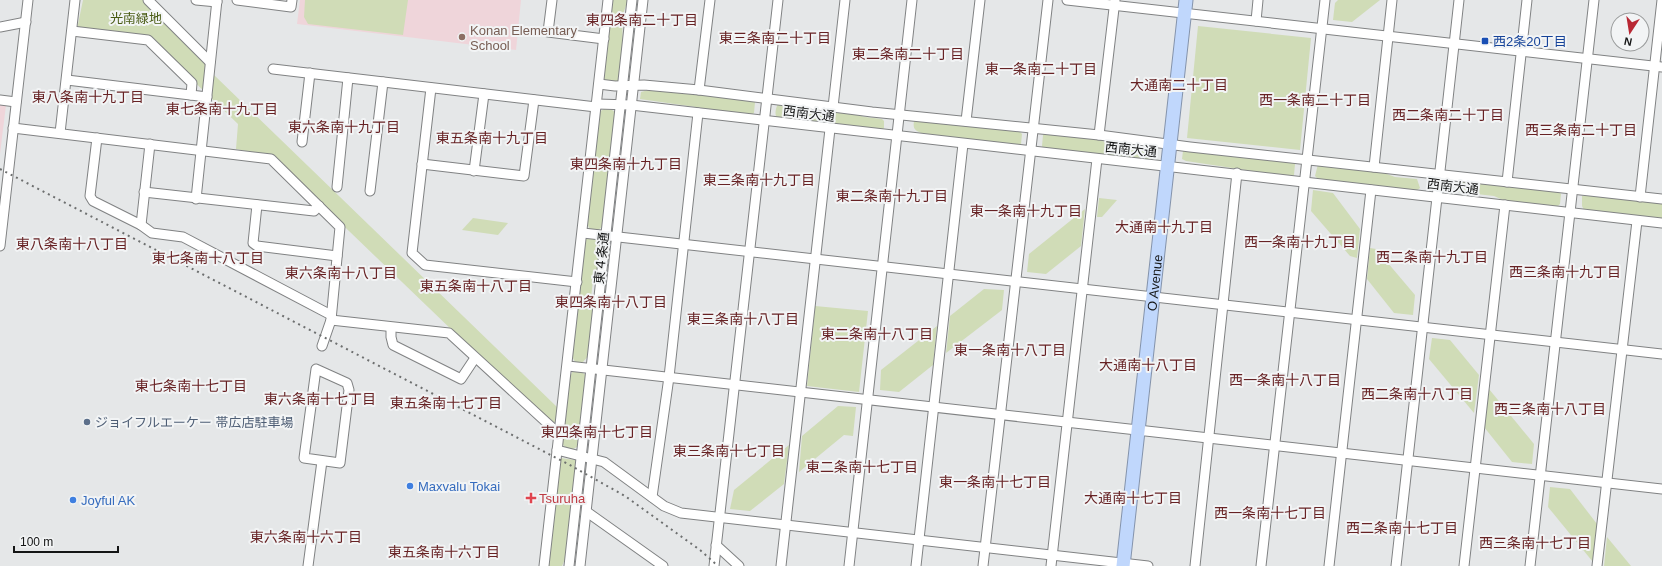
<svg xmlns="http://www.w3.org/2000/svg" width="1662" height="566" font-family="Helvetica,'Noto Sans JP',sans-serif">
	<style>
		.education { fill: #efd5da }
		.green { fill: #d0dcb7 }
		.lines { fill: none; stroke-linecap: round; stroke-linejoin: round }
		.minor-casing { stroke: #808283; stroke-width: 11 }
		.highway-casing { stroke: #8493ab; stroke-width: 15 }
		.minor { stroke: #fff; stroke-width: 9 }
		.highway { stroke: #c0d7fc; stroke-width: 13 }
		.rail { stroke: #6d6f6f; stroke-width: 2; stroke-dasharray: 2 4; stroke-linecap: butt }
		.education-dot { fill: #8d6e63; stroke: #f2f4f5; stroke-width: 1.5 }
		.transit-dot { fill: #1a4fb4; stroke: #f2f4f5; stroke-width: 1.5 }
		.service-dot { fill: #5c6f8a; stroke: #f2f4f5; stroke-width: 1.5 }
		.shop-dot { fill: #3f7fe0; stroke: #f2f4f5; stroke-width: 1.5 }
		.health-dot { fill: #e0444e; stroke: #f2f4f5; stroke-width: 1.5 }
		.labels { text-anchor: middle; stroke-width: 4; stroke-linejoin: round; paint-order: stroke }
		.park-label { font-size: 13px; fill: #4a5c15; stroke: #f2f4f5 }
		.education-label { font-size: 13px; fill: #785e54; stroke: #f2f4f5; text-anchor: start }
		.transit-label { font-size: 13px; fill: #164399; stroke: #f2f4f5; text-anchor: start }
		.street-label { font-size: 13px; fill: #141515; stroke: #f2f4f5 }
		.service-label { font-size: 13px; fill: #4e5e75; stroke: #f2f4f5; text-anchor: start }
		.shop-label { font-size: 13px; fill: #366cbe; stroke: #f2f4f5; text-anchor: start }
		.health-label { font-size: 13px; fill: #be3a42; stroke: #f2f4f5; text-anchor: start }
		.neighbourhood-label { font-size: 14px; fill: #672224; stroke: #f2f4f5 }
	</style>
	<rect width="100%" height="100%" fill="#e5e7e8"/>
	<!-- education -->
	<g class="education">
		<polygon points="300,0 521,0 516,50 297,24"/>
		<polygon points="0,104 6,105 0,154"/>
	</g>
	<!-- green -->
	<g class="green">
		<polygon points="83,0 143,0 206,62 213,74 558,408 555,422 550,422 481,358 271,156 236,149 238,124 149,38 77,29"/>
		<polygon points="305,0 408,0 403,35 308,24 304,17"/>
		<polygon points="613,0 628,0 622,17 623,49 620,80 617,83 605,82 603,78"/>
		<polygon points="1338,0 1380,0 1352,22 1333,20 1335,3"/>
		<polygon points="1198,26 1311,38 1300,150 1187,138"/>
		<polygon points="652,89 753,101 755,102 754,113 751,115 640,99 641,92"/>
		<path d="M779 103 843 111 865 117 882 119 884 121V128L880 131 777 118C774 114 776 106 779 103Z"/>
		<polygon points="604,109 612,110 615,112 603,226 597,231 590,230 587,223 599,112"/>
		<path d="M914 121 1019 131 1022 134 1021 144 1018 146 921 133C914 130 913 128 914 121Z"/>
		<polygon points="1045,133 1096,139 1114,145 1152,149 1154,151 1153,158 1151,161 1043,148 1042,146 1043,135"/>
		<polygon points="1186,150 1293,162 1295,164 1294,175 1291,177 1186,161 1182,159 1183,151"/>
		<polygon points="1318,164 1379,171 1395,177 1417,179 1420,188 1416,191 1318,179 1315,176"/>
		<polygon points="1460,180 1559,192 1561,194 1560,204 1557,207 1505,201 1494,196 1459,192 1456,188 1457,182"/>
		<polygon points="1313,190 1333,193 1360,229 1357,258 1350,256 1311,211"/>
		<polygon points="1587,195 1662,203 1662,218 1584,210 1582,206 1582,196"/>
		<polygon points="1099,198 1117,200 1102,217 1097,217"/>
		<polygon points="1085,209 1081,246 1046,274 1027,272 1029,254"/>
		<polygon points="473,218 508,223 498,235 462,230"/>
		<polygon points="590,237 598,239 601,243 598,274 593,281 591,297 594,310 589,355 583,362 575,362 572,356 585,240"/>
		<polygon points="1370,248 1376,249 1415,295 1413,315 1394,313 1367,279"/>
		<polygon points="984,289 1004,290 1002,310 946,353 950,316"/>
		<polygon points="815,306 868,311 859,392 807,386"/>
		<polygon points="937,326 933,365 899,392 880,390 881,370"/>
		<polygon points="1432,338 1450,340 1479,375 1474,413 1429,359"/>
		<polygon points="573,371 581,372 586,375 577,447 573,449 566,448 561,443 570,376"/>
		<polygon points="1489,389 1534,444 1532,464 1512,462 1484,427"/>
		<polygon points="838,406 856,407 853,436 844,435 799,472 802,436"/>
		<polygon points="789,445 784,484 750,511 730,509 734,490"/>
		<polygon points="561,458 575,460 577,465 568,552 562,566 548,566"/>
		<polygon points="1550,487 1570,489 1597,524 1593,562 1548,507"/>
		<polygon points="1607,537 1631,566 1604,566"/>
	</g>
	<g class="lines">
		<defs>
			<g id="minor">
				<polyline points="148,0 210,62"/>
				<polyline points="196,0 217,2"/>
				<polyline points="237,0 291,7 292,0"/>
				<polyline points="552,0 548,32 604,39"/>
				<polyline points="1067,0 1662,67"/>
				<polyline points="1256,21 1258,0"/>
				<polyline points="0,27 26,22"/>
				<polyline points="72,31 148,40 192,83 191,95"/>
				<polyline points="273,69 596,107"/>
				<polyline points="67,80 207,97"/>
				<polyline points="599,84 615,86 644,85 699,90 872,112 1099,135 1190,147 1662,199"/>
				<polyline points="431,88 412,253 425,265 577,282"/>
				<polyline points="699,90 710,0"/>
				<polyline points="0,100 16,102"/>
				<polyline points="597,104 631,105 1662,223"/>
				<polyline points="833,107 845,0"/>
				<polyline points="966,121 980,0"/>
				<polyline points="13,128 271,159 340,227 331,320 322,346"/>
				<polyline points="60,133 75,0"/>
				<polyline points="1099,135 1115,0"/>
				<polyline points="97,138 90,196 93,201 141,225 150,144"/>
				<polyline points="302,142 310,73"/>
				<polyline points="422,164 524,176 534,100"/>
				<polyline points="1374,167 1392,0"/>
				<polyline points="474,171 484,94"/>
				<polyline points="1507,182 1527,0"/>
				<polyline points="337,187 348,78"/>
				<polyline points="370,191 383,82"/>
				<polyline points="144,192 314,211 319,206"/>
				<polyline points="1640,197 1662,0"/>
				<polyline points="196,199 217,0"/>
				<polyline points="257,205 253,243 257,246 337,256"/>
				<polyline points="141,225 152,233 183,237 331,315"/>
				<polyline points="583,233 1662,354"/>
				<polyline points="0,246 28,0"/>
				<polyline points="331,320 449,333 558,433"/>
				<polyline points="391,328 391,337 393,345 461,379 475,358"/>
				<polyline points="568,366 1662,489"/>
				<polygon points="316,369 347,383 349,390 340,463 304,458"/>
				<polyline points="557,450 604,462 664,506 681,513 1148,566"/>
				<polyline points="652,497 669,377 698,113"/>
				<polyline points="587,512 663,566"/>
				<polyline points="716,545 739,566"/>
				<polyline points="308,566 322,461"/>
				<polyline points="544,566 608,0"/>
				<polyline points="569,566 632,0"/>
				<polyline points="580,566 643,0"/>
				<polyline points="714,566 778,0"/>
				<polyline points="781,566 830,129"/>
				<polyline points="849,566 912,0"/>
				<polyline points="916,566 963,144"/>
				<polyline points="983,566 1048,0"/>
				<polyline points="1051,566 1097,159"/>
				<polyline points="1195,566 1237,173"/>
				<polyline points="1261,566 1325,0"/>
				<polyline points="1329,566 1371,190"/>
				<polyline points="1396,566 1459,0"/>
				<polyline points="1464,566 1505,205"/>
				<polyline points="1530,566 1594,0"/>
				<polyline points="1597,566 1637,221"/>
			</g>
			<g id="highway">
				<path id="s1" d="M1123 566 1186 0"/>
			</g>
		</defs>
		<!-- minor casing -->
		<use href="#minor" class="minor-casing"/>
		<!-- highway casing -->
		<use href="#highway" class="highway-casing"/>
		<!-- minor -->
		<use href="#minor" class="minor"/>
		<!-- highway -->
		<use href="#highway" class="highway"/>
		<!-- rail -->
		<polyline class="rail" points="0,169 568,464 625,496 700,550 718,566"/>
	</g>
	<!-- markers -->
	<circle class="education-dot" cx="462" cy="37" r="4"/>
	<rect class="transit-dot" x="1481" y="37" width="8" height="8" rx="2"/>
	<circle class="service-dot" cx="87" cy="422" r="4"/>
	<g class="shop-dot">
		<circle cx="410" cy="486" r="4"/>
		<circle cx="73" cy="500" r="4"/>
	</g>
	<path class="health-dot" d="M529 492h4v4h4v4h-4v4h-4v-4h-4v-4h4z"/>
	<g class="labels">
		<!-- park labels -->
		<g class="park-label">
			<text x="136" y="23">光南緑地</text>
		</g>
		<!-- education labels -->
		<g class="education-label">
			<text x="470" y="35">Konan Elementary<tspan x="470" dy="15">School</tspan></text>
		</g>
		<!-- transit labels -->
		<g class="transit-label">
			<text x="1493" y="46">西2条20丁目</text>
		</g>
		<!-- street labels -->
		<g class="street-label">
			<text transform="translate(809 113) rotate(7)" y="5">西南大通</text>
			<text transform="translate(1131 149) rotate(6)" y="5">西南大通</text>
			<text transform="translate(1453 186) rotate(7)" y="5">西南大通</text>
			<text transform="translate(601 258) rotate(-84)" y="5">東４条通</text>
			<text dy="5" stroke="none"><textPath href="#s1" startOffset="285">O Avenue</textPath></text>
		</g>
		<!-- service labels -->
		<g class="service-label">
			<text x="95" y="427">ジョイフルエーケー 帯広店駐車場</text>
		</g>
		<!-- shop labels -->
		<g class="shop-label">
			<text x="418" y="491">Maxvalu Tokai</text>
			<text x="81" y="505">Joyful AK</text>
		</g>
		<!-- health labels -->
		<g class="health-label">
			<text x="539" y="503">Tsuruha</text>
		</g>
		<!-- neighbourhood labels -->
		<g class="neighbourhood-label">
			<text x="642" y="25">東四条南二十丁目</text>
			<text x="775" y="43">東三条南二十丁目</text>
			<text x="908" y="59">東二条南二十丁目</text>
			<text x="1041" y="74">東一条南二十丁目</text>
			<text x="1179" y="90">大通南二十丁目</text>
			<text x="88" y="102">東八条南十九丁目</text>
			<text x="1315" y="105">西一条南二十丁目</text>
			<text x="222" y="114">東七条南十九丁目</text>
			<text x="1448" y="120">西二条南二十丁目</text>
			<text x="344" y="132">東六条南十九丁目</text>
			<text x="1581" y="135">西三条南二十丁目</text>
			<text x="492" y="143">東五条南十九丁目</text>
			<text x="626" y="169">東四条南十九丁目</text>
			<text x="759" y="185">東三条南十九丁目</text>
			<text x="892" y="201">東二条南十九丁目</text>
			<text x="1026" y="216">東一条南十九丁目</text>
			<text x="1164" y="232">大通南十九丁目</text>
			<text x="1300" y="247">西一条南十九丁目</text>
			<text x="72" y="249">東八条南十八丁目</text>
			<text x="1432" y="262">西二条南十九丁目</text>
			<text x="208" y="263">東七条南十八丁目</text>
			<text x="1565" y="277">西三条南十九丁目</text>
			<text x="341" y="278">東六条南十八丁目</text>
			<text x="476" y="291">東五条南十八丁目</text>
			<text x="611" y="307">東四条南十八丁目</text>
			<text x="743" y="324">東三条南十八丁目</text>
			<text x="877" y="339">東二条南十八丁目</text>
			<text x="1010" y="355">東一条南十八丁目</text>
			<text x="1148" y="370">大通南十八丁目</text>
			<text x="1285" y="385">西一条南十八丁目</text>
			<text x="191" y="391">東七条南十七丁目</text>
			<text x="1417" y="399">西二条南十八丁目</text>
			<text x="320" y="404">東六条南十七丁目</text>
			<text x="446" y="408">東五条南十七丁目</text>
			<text x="1550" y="414">西三条南十八丁目</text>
			<text x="597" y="437">東四条南十七丁目</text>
			<text x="729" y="456">東三条南十七丁目</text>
			<text x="862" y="472">東二条南十七丁目</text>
			<text x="995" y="487">東一条南十七丁目</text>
			<text x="1133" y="503">大通南十七丁目</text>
			<text x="1270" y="518">西一条南十七丁目</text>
			<text x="1402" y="533">西二条南十七丁目</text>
			<text x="306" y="542">東六条南十六丁目</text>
			<text x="1535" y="548">西三条南十七丁目</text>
			<text x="444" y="557">東五条南十六丁目</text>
		</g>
	</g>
	<!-- north arrow -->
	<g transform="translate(1630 32) rotate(192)"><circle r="19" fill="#f2f4f5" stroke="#999b9b"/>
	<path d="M0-3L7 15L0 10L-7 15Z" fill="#b92834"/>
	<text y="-6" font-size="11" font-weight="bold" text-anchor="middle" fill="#141515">N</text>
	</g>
	<!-- scale -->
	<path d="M14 546v6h104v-6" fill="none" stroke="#141515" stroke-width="2"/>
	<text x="20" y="546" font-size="12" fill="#141515" stroke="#f2f4f5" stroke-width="3" paint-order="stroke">100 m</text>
</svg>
